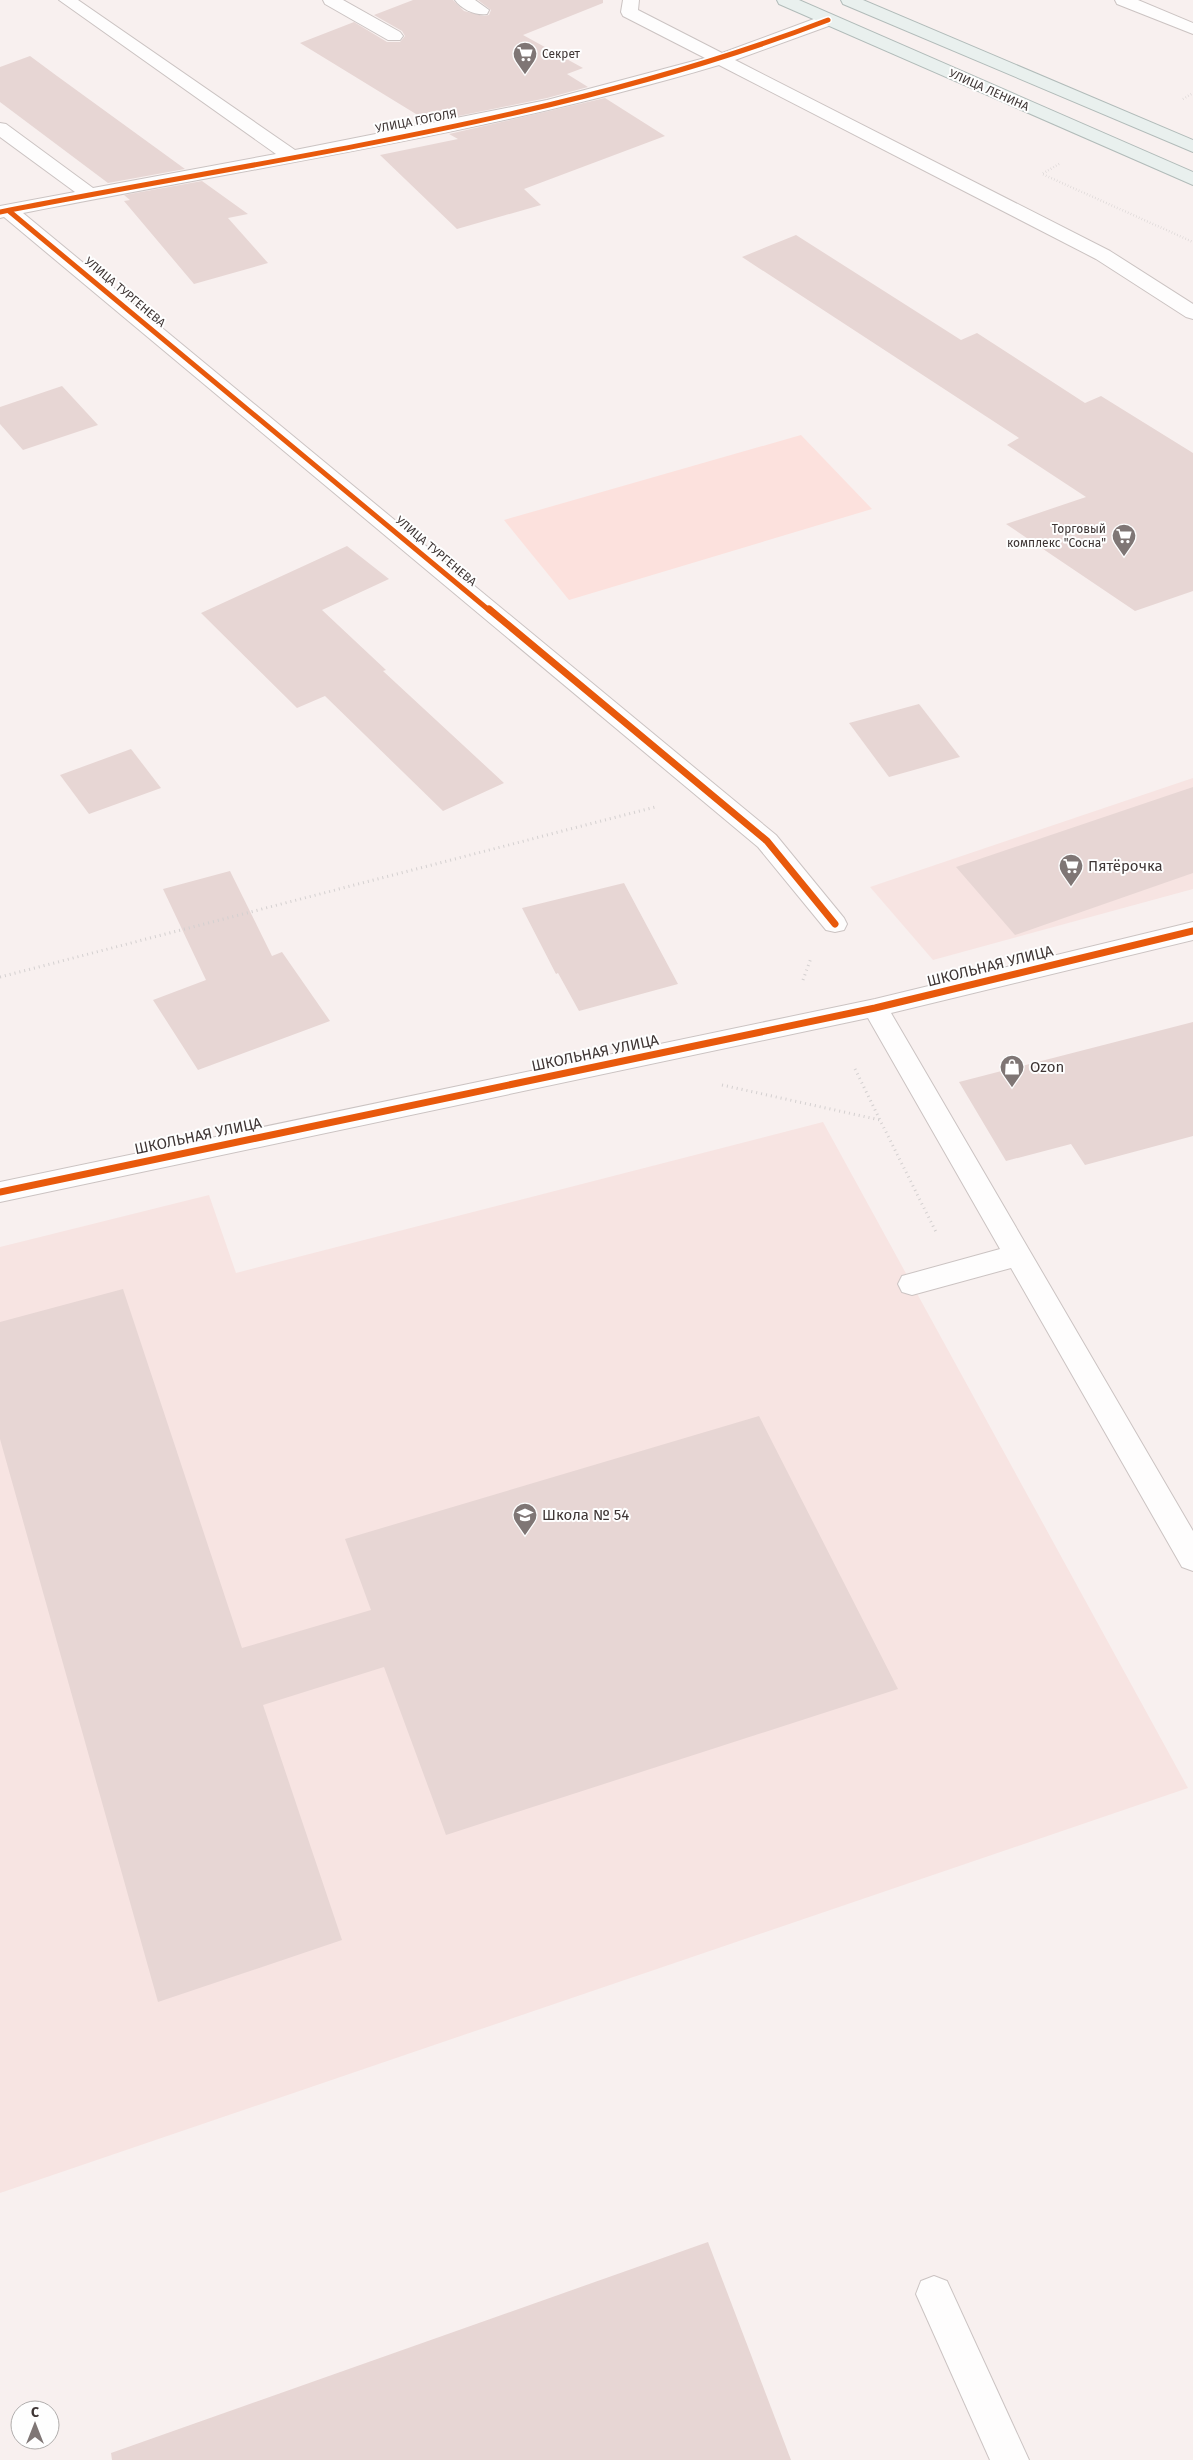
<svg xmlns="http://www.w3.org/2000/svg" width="1193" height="2460" font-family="'Fira Sans',sans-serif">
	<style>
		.built { fill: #f7e4e2 }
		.green { fill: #fce1dd }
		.building { fill: #e7d6d4 }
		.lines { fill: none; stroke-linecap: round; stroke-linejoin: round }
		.minor-casing { stroke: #cbc3c2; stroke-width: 2 }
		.major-casing { stroke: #b1bbb9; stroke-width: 2 }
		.path-far1 { stroke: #d4d0d0; stroke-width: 2.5; stroke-dasharray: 0.5 2.5; stroke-linecap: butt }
		.path { stroke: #d4d0d0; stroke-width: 3; stroke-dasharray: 1 4; stroke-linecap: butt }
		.minor { fill: #fefdfd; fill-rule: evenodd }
		.major { fill: #e9f0ee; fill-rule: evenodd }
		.cycleway-far1-casing { stroke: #fefefe; stroke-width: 8 }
		.cycleway-casing { stroke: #fefefe; stroke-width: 10 }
		.cycleway-far1 { stroke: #e8590c; stroke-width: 5 }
		.cycleway { stroke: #e8590c; stroke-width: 7 }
		.labels { text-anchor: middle; stroke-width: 4; stroke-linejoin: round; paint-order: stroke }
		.far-poi-label { font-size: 12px; fill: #3e3534; stroke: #fefefe; text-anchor: start }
		.far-street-label { font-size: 12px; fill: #3e3534; stroke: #fefefe }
		.poi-label { font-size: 15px; fill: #3e3534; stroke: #fefefe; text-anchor: start }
		.street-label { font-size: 15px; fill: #3e3534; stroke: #fefefe }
	</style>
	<rect width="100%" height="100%" fill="#f8f0ef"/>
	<!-- built -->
	<g class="built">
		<polygon points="1193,778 1193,889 933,960 870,887"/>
		<polygon points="823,1122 1188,1788 0,2193 0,1247 209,1195 236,1273"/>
	</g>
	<!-- green -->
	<polygon class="green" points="801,435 872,509 569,600 504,520"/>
	<!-- building -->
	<g class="building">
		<polygon points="413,0 453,0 464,11 483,16 489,15 491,10 478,0 603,0 603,3 523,35 583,68 567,74 588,87 547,98 429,122 300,43 354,22 387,42 400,42 405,36 402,31 374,15"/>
		<polygon points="30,56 57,76 185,169 108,183 0,102 0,67"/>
		<polygon points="605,98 665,136 524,189 541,205 457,229 380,155 458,139 449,134"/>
		<polygon points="202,181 248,214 228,218 268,263 194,284 124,201 130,200 124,195"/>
		<polygon points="796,235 961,340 977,333 1085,403 1101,396 1193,453 1193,591 1135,611 1006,524 1086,497 1007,445 1019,438 742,257"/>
		<polygon points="62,386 98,425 23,450 0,424 0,407"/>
		<polygon points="347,546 389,579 322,610 386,670 383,671 504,783 443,811 325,696 297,708 201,613"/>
		<polygon points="919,704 960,757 889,777 849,723"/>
		<polygon points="131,749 161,788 89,814 60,775"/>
		<polygon points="1193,787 1193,873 1015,935 956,867"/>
		<polygon points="230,871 272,956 282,952 330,1021 198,1070 153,1000 206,980 163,889"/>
		<polygon points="624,883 678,984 579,1011 558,973 556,974 522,908"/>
		<polygon points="1193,1022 1193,1136 1085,1165 1071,1144 1006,1161 959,1082"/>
		<polygon points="123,1289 242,1648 371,1610 345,1539 759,1416 898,1689 446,1835 384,1667 263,1705 342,1940 158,2002 0,1439 0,1322"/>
		<polygon points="708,2242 791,2460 112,2460 111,2453"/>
	</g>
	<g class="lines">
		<defs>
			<g id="minor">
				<path d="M59 0H78L295 150 547 100 705 58 623 16 621 12 623 0H639L638 10 722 53 822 16H834L837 20 834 24 735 60 1110 251 1193 304V319L1186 317 1096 259 719 65C491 133 255 167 23 213L776 835 844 918 847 924 844 930 835 932 826 930 758 847 4 217 0 218V206L75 192 0 137V123L6 124 93 188 276 154Z"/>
				<polygon points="323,0 343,0 400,32 403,36 400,40 388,40 325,4"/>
				<path d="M455 0H475L489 10 487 14C476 16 461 9 455 0Z"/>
				<polygon points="1115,0 1138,0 1193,23 1193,34 1117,4"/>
				<polygon points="1193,922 1193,940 891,1013 1193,1531 1193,1571 1182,1567 1011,1268 912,1295 902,1292 898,1284 902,1276 1000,1249 868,1018 0,1202 0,1182 875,999"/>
				<polygon points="934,2276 947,2281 1029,2460 990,2460 916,2294 921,2281"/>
			</g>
			<g id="major">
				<polygon points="777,0 799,0 1193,172 1193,185 779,4"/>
				<polygon points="841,0 863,0 1193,140 1193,152 843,4"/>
			</g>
		</defs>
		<!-- minor casing -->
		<use href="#minor" class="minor-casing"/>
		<!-- major casing -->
		<use href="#major" class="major-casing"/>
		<!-- path-far1 -->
		<g class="path-far1">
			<polyline points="1183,99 1193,93"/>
			<polyline points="1059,164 1042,174 1193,242"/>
		</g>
		<!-- path -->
		<g class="path">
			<polyline points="0,977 655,807"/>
			<polyline points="803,980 811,958"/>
			<polyline points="855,1069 880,1120"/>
			<polyline points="722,1085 880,1120 936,1232"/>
		</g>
		<!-- minor -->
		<use href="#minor" class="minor"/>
		<!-- major -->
		<use href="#major" class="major"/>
		<defs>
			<g id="cycleway-far1">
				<polyline points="9,211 490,611"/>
				<path d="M0 212C277 157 564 122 828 20"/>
			</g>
			<g id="cycleway">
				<polyline points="489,609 767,841 835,924"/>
				<polyline points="0,1192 875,1008 1193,931"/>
			</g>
		</defs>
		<!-- cycleway-far1 casing -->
		<use href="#cycleway-far1" class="cycleway-far1-casing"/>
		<!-- cycleway casing -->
		<use href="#cycleway" class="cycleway-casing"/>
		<!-- cycleway-far1 -->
		<use href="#cycleway-far1" class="cycleway-far1"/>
		<!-- cycleway -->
		<use href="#cycleway" class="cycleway"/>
	</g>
	<!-- icons -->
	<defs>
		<symbol id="supermarket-pin" viewBox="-11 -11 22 30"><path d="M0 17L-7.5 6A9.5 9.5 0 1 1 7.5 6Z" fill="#7f7675" stroke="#fefefe"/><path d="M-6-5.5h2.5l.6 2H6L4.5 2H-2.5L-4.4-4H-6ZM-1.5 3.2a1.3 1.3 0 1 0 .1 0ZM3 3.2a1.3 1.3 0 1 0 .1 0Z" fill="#fff"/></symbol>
		<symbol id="shop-pin" viewBox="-11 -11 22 30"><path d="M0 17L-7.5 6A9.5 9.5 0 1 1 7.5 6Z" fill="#7f7675" stroke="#fefefe"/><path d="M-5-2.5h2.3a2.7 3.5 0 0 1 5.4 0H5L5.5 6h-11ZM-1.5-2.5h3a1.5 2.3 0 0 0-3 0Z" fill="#fff"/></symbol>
		<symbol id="school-pin" viewBox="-11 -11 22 30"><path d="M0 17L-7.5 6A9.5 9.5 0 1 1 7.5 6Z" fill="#7f7675" stroke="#fefefe"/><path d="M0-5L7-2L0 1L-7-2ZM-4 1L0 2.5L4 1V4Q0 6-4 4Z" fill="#fff"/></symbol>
	</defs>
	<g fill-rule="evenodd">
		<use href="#supermarket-pin" x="511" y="40" width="28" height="38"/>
		<use href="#supermarket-pin" x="1110" y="522" width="28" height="38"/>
		<use href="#supermarket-pin" x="1057" y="852" width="28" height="38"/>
		<use href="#shop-pin" x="998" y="1053" width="28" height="38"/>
		<use href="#school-pin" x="511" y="1501" width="28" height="38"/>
	</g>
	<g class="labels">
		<!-- far-poi labels -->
		<g class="far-poi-label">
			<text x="542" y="58">Секрет</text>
			<text x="1106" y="533" text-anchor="end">Торговый<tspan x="1106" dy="14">комплекс "Сосна"</tspan></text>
		</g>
		<!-- far-street labels -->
		<g class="far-street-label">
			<text transform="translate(989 90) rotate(24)" y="4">УЛИЦА ЛЕНИНА</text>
			<text transform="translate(416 121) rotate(-11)" y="4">УЛИЦА ГОГОЛЯ</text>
			<text transform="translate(125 292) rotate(40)" y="4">УЛИЦА ТУРГЕНЕВА</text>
			<text transform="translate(436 551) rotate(40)" y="4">УЛИЦА ТУРГЕНЕВА</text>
		</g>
		<!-- poi labels -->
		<g class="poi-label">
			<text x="1088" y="871">Пятёрочка</text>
			<text x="1030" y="1072">Ozon</text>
			<text x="542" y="1520">Школа № 54</text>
		</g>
		<!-- street labels -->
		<g class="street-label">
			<text transform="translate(990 966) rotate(-14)" y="5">ШКОЛЬНАЯ УЛИЦА</text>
			<text transform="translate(595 1053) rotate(-12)" y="5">ШКОЛЬНАЯ УЛИЦА</text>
			<text transform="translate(198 1136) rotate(-12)" y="5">ШКОЛЬНАЯ УЛИЦА</text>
		</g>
	</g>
	<!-- north arrow -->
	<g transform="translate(35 2425)"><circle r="24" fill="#fefefe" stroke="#b1aead"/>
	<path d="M0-4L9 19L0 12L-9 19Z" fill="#7f7675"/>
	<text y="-8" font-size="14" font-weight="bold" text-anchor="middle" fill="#3e3534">С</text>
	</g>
</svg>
